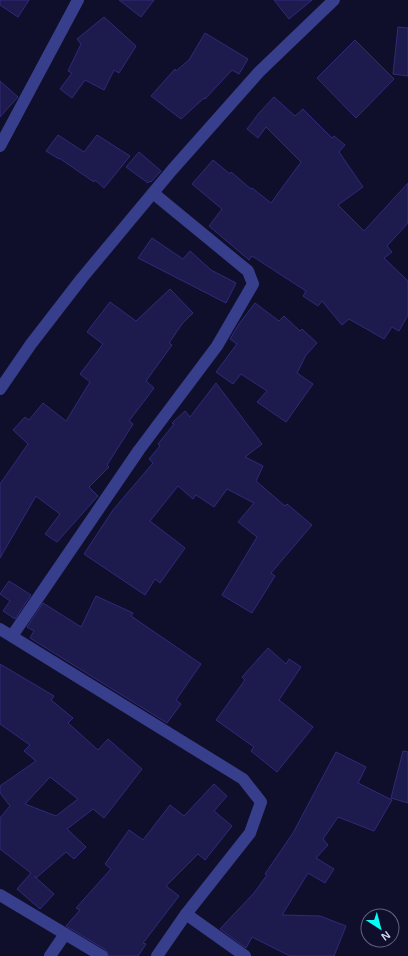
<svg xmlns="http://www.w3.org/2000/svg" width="408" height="956" font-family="Arial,sans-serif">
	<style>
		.building { fill: #1d1a4d; stroke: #302a7a; fill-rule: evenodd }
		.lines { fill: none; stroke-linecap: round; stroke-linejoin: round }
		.minor { stroke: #373f8c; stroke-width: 12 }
	</style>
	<rect width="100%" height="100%" fill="#100f2b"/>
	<!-- building -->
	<g class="building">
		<polygon points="0,0 29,0 18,17 0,5"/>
		<polygon points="119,0 154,0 141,17"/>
		<polygon points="274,0 312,0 289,19"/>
		<polygon points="104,17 136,46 119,73 114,70 104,90 85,80 72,98 60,89 72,73 68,71 81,44 77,39"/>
		<polygon points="398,27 408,28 408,76 393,74"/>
		<polygon points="205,33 248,59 239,74 232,70 205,99 204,98 181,119 151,96 175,69 176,71 189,60"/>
		<polygon points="355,40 394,79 356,118 317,78"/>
		<polygon points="0,81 18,97 0,117"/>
		<polygon points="274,97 295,116 303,109 332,138 334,136 345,145 339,152 363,187 338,205 364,231 408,183 408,223 387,246 392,252 384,258 408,281 408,315 399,331 392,327 384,339 349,319 342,325 322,301 318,306 303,296 306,291 252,256 249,260 209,226 222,209 192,184 213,160 230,174 231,172 251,189 252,188 271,203 301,162 266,127 258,138 247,129 259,113"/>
		<polygon points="58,135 84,152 97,135 130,156 104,188 95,180 94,182 59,158 59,159 46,151"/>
		<polygon points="139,152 161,171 151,182 150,181 148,183 126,167"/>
		<polygon points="152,238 183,259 190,251 211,270 236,283 226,303 138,258"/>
		<polygon points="170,289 193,313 182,324 169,343 172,345 146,381 154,388 129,421 133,424 107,465 109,467 89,487 98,496 57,542 45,534 60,514 36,496 0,558 0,484 28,444 13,430 25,417 29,420 43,403 66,421 90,382 80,374 103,344 87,332 110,302 136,321"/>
		<polygon points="255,303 279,321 284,316 300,331 302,329 317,343 306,355 297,373 313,384 286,422 257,402 267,391 241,374 233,384 216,372 237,344 230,339 239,324"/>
		<polygon points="216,383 262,444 245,457 263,466 256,481 285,506 287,504 312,525 271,573 275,576 252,613 222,595 257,537 238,522 254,503 227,489 214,507 196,495 193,499 178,486 150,521 185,548 160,583 155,579 145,595 84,554 113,510 153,463 149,459 160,446 158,444 174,424 172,423 185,411 190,417"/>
		<polygon points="9,581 31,595 15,619 3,611 10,601 0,594"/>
		<polygon points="96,596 133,613 131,616 201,664 176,700 181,704 167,723 30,638 34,631 27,627 43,603 81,627"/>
		<polygon points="268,648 286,664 289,659 301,667 279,700 313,727 277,772 251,751 254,747 216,720 245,680 242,677"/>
		<path d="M0 664 54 696 51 700 73 718 68 723 98 750 108 739 142 769 104 818 93 809 67 829 86 847 74 859 66 852 36 878 34 876 54 894 40 909 17 889 31 873 0 849V818L10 806 0 793V786L36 761 24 751 30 745 0 724ZM50 777 78 799 56 816 25 804Z"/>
		<polygon points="403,751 408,752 408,803 391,798"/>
		<polygon points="336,752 366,767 358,783 392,800 374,831 338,817 323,839 328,845 316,858 334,869 325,883 308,873 282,915 320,916 346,926 334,956 290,956 252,937 246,948 220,929 254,893 267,875 265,874 293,833"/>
		<polygon points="214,784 227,796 214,811 232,826 205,860 198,854 166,886 179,896 143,943 146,944 138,956 109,956 106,950 66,926 80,910 76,908 111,869 105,864 129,830 143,840 170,805 184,816"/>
	</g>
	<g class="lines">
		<!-- minor -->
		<g class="minor">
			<polyline points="0,146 78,0"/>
			<polyline points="0,389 31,344 82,278 172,170 259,72 334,0"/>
			<polyline points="0,629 243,779 261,802 250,833 186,914 157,956"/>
			<polyline points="12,636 139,450 217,346 253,284 248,271 153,193"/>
			<polyline points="0,895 102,956"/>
			<polyline points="186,914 245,956"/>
			<polyline points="50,956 65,934"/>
		</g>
	</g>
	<!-- north arrow -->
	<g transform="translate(380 928) rotate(144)"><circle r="19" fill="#100f2b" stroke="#606080"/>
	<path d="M0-3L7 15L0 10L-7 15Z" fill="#04fff8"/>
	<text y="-6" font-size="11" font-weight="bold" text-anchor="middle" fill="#d8d9ff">N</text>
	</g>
</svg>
